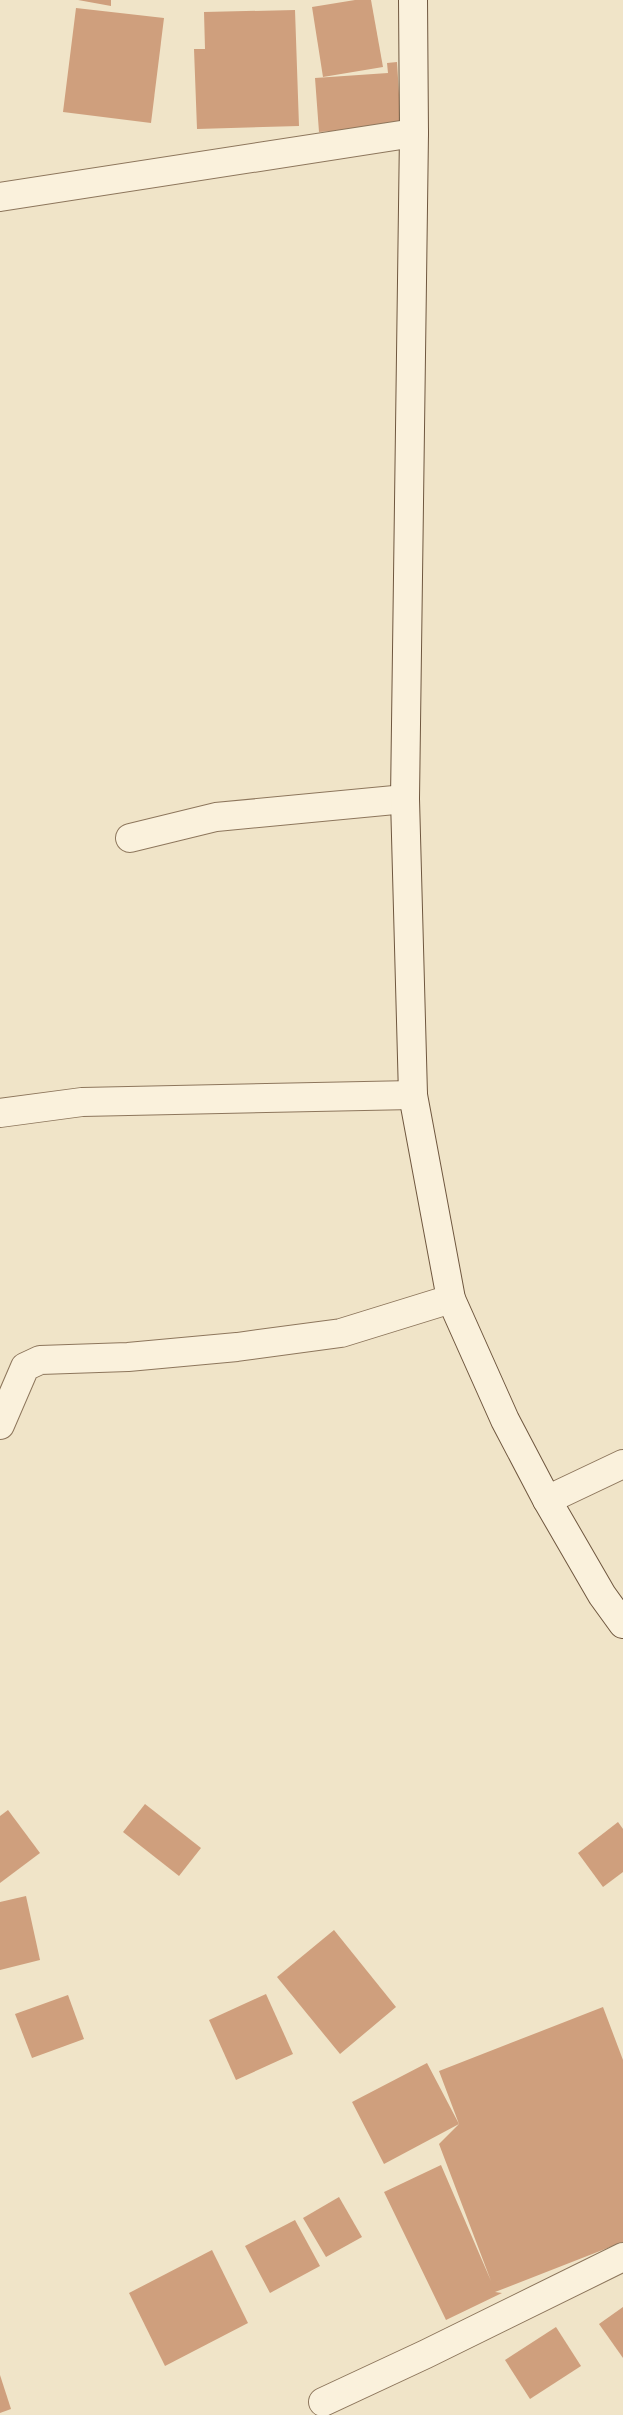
<svg xmlns="http://www.w3.org/2000/svg" width="623" height="2415" font-family="Literata,serif">
	<style>
		.building { fill: #cf9f7d }
		.lines { fill: none; stroke-linecap: round; stroke-linejoin: round }
		.street-casing { stroke: #8d765c; stroke-width: 30 }
		.secondary-casing { stroke: #6f573f; stroke-width: 30 }
		.street { stroke: #faf1dc; stroke-width: 28 }
		.secondary { stroke: #faf1dc; stroke-width: 28 }
	</style>
	<rect width="100%" height="100%" fill="#f0e4c8"/>
	<!-- building -->
	<g class="building">
		<polygon points="78,0 111,0 111,6"/>
		<polygon points="355,0 371,0 383,67 323,77 312,7"/>
		<polygon points="76,8 164,18 151,123 63,112"/>
		<polygon points="295,10 299,126 197,129 194,49 205,49 204,12"/>
		<polygon points="397,62 401,126 319,132 315,78 388,73 387,63"/>
		<polygon points="145,1804 201,1848 179,1876 123,1832"/>
		<polygon points="8,1810 40,1853 0,1883 0,1816"/>
		<polygon points="618,1822 623,1829 623,1872 603,1887 578,1853"/>
		<polygon points="26,1896 40,1960 0,1970 0,1902"/>
		<polygon points="334,1930 396,2007 340,2054 277,1977"/>
		<polygon points="266,1994 293,2054 236,2080 209,2020"/>
		<polygon points="68,1995 84,2039 32,2058 15,2014"/>
		<polygon points="603,2007 623,2060 623,2242 495,2292 502,2293 446,2320 384,2192 441,2165 491,2281 439,2144 459,2124 384,2164 352,2102 427,2063 459,2124 439,2071"/>
		<polygon points="339,2197 362,2237 326,2257 303,2218"/>
		<polygon points="295,2220 320,2266 270,2293 245,2246"/>
		<polygon points="212,2250 248,2323 165,2366 129,2293"/>
		<polygon points="623,2307 623,2358 599,2324"/>
		<polygon points="556,2327 581,2366 530,2399 505,2360"/>
		<polygon points="0,2375 11,2409 0,2413"/>
	</g>
	<g class="lines">
		<defs>
			<g id="street">
				<polyline points="0,197 414,133"/>
				<polyline points="130,838 216,817 405,799"/>
				<polyline points="0,1113 82,1102 413,1095"/>
				<polyline points="0,1425 25,1367 40,1360 128,1357 237,1347 341,1333 451,1299"/>
				<polyline points="547,1500 623,1464"/>
				<polyline points="323,2402 426,2354 623,2257"/>
			</g>
			<polyline id="secondary" points="413,0 414,133 405,799 413,1095 451,1299 505,1420 547,1500 602,1595 623,1624"/>
		</defs>
		<!-- street casing -->
		<use href="#street" class="street-casing"/>
		<!-- secondary casing -->
		<use href="#secondary" class="secondary-casing"/>
		<!-- street -->
		<use href="#street" class="street"/>
		<!-- secondary -->
		<use href="#secondary" class="secondary"/>
	</g>
</svg>
